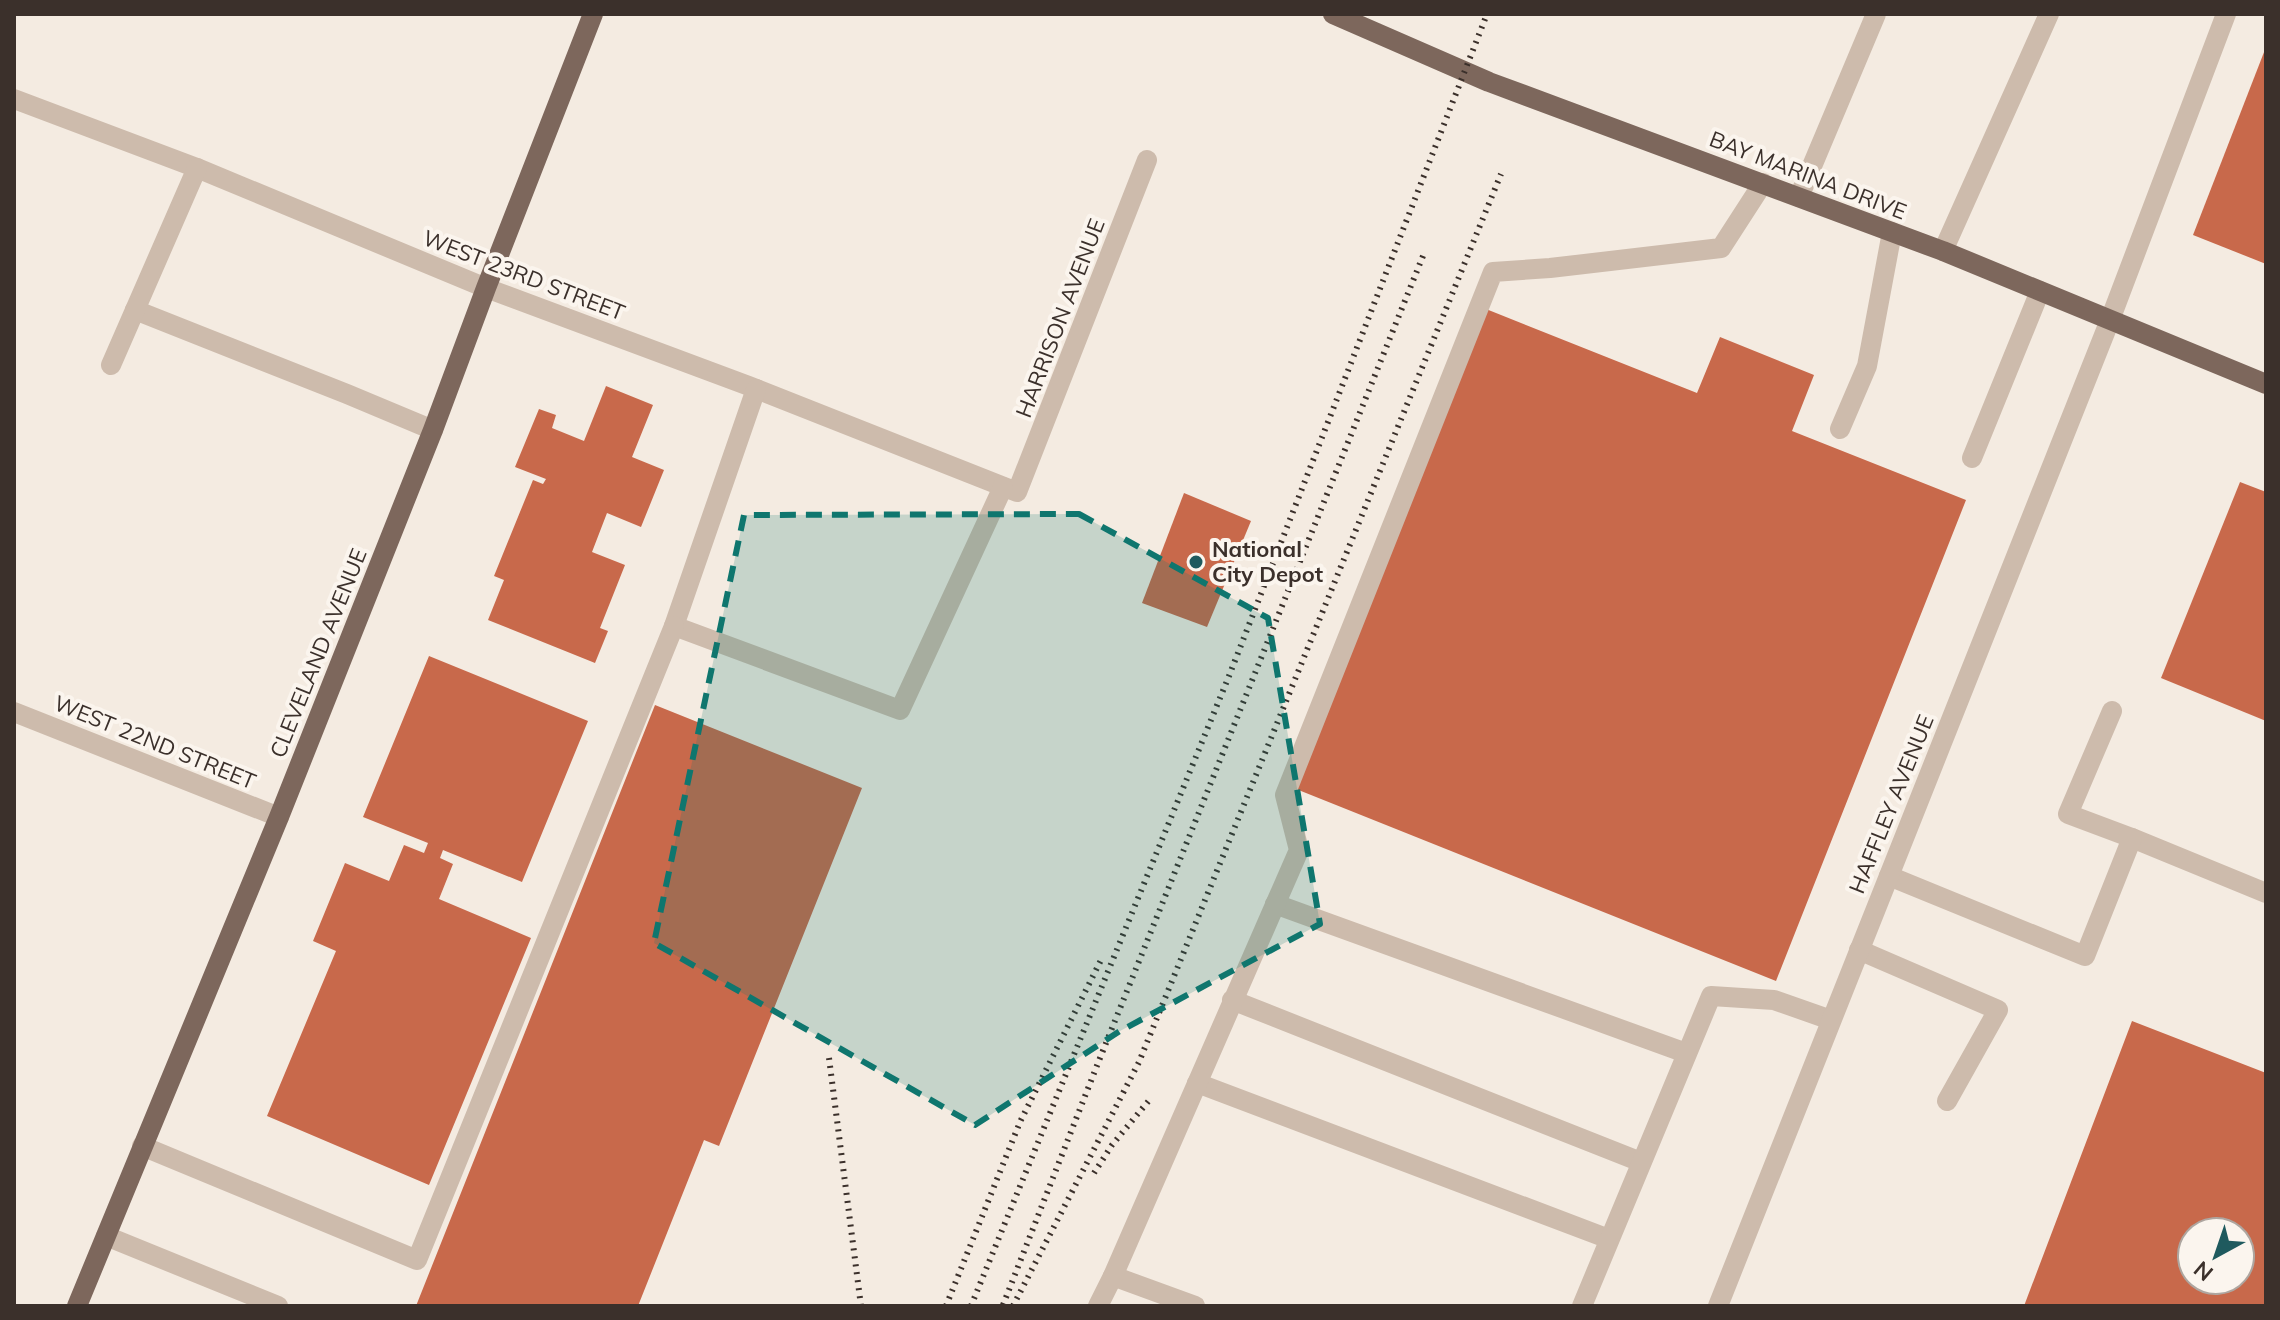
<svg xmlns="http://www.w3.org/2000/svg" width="2280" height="1320" font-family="Mulish,sans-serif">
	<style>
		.building { fill: #c8694b; fill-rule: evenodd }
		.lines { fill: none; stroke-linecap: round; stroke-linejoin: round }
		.minor { stroke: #cdbbac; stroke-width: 20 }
		.major { stroke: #7d675c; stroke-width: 20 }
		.rail { stroke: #3b302b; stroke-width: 6; stroke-dasharray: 2 6; stroke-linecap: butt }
		.marked { fill: #0f766e; fill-opacity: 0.2; stroke: #0f766e; stroke-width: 6; stroke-dasharray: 16 10; stroke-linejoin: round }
		.poi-dot { fill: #1f5a5e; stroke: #fbf5ee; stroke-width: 3 }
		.labels { text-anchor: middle; stroke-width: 8; stroke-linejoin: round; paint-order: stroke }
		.street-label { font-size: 22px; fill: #3b302b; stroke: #fbf5ee }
		.poi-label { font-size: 22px; font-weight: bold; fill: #3b302b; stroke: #fbf5ee; text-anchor: start }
	</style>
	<rect width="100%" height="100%" fill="#f4ebe1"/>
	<!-- building -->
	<g class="building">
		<polygon points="2266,47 2266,264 2193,235"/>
		<polygon points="1486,309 1697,393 1720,337 1814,375 1792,431 1966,500 1776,981 1296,789"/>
		<polygon points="606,386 653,405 632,457 664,470 641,527 607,513 592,552 625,565 600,628 608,631 595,663 488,620 504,580 494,576 533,480 543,484 546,479 515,467 539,409 556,415 552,428 584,441"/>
		<polygon points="2240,482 2266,492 2266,721 2161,678"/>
		<polygon points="1184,493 1251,521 1207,627 1142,603"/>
		<polygon points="429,656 588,721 522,882 443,850 440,858 453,864 439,899 531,938 429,1185 267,1116 336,951 313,941 345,863 389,881 404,845 424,853 428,843 363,817"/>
		<polygon points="655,705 862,788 719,1146 704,1140 638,1306 416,1306"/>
		<path d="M2132 1021 2266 1073V1306H2024ZM2192 1232H2240V1280H2192Z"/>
	</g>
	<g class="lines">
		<!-- minor -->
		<g class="minor">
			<polyline points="14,99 197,168 486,288 749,386 1017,492 1147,160"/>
			<polyline points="1799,197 1876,14"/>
			<polyline points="1943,251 2049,14"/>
			<polyline points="135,310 347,394 433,430"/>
			<polyline points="111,365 197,168"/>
			<polyline points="756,389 674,626 900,710 1003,487"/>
			<polyline points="1840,429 1867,366 1892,232"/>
			<polyline points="1972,458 2040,291"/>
			<polyline points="14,712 279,817"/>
			<polyline points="2132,838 2266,893"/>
			<polyline points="1889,876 2085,956 2132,838 2068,814 2112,711"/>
			<polyline points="1275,904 1686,1053"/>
			<polyline points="1859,950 1998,1010 1947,1101"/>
			<polyline points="1232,1000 1641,1162"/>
			<polyline points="1197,1083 1609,1239"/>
			<polyline points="142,1146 417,1260 674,626"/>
			<polyline points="106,1236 278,1306"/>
			<polyline points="1113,1276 1195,1306"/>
			<polyline points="1098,1306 1113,1276 1299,850 1285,795 1493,272 1550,268 1721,248 1763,183"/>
			<polyline points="1582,1306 1711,996 1774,1000 1831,1020"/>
			<polyline points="1718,1306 2110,320 2226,14"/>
		</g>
		<!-- major -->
		<g class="major">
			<polyline points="1333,14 1489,82 1943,251 2266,384"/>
			<polyline points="77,1306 279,817 433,430 486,288 593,14"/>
		</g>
		<!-- rail -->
		<g class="rail">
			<polyline points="829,1058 861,1306"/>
			<polyline points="1094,1173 1112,1145 1151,1098"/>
			<polyline points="1003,1305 1098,1063 1425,251"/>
			<polyline points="946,1306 1020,1122 1101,960"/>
			<polyline points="971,1306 1229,676 1487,14"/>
			<polyline points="1013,1306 1139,1062 1501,174"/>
		</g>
	</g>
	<!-- marked area -->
	<path class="marked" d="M1079 514 1268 618 1320 924 1120 1031 975 1125 654 943 744 515Z"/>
	<!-- markers -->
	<circle class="poi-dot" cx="1196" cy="562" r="8"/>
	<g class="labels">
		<!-- street labels -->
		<g class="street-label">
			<text transform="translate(1808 175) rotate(21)" y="8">BAY MARINA DRIVE</text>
			<text transform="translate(524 275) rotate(21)" y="8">WEST 23RD STREET</text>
			<text transform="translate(1060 318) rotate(-69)" y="8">HARRISON AVENUE</text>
			<text transform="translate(318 653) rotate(-68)" y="8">CLEVELAND AVENUE</text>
			<text transform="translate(155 742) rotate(22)" y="8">WEST 22ND STREET</text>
			<text transform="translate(1891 804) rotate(-68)" y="8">HAFFLEY AVENUE</text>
		</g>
		<!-- poi labels -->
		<g class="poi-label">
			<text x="1212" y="557">National<tspan x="1212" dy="25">City Depot</tspan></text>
		</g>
	</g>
	<!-- border -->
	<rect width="2280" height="1320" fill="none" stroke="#3b302b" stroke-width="32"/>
	<!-- north arrow -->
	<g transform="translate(2216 1256) rotate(220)"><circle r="38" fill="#fbf5ee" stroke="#aea6a0" stroke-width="2"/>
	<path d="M0-6L14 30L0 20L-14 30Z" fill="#1f5a5e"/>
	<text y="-12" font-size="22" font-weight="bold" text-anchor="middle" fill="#3b302b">N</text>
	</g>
</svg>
